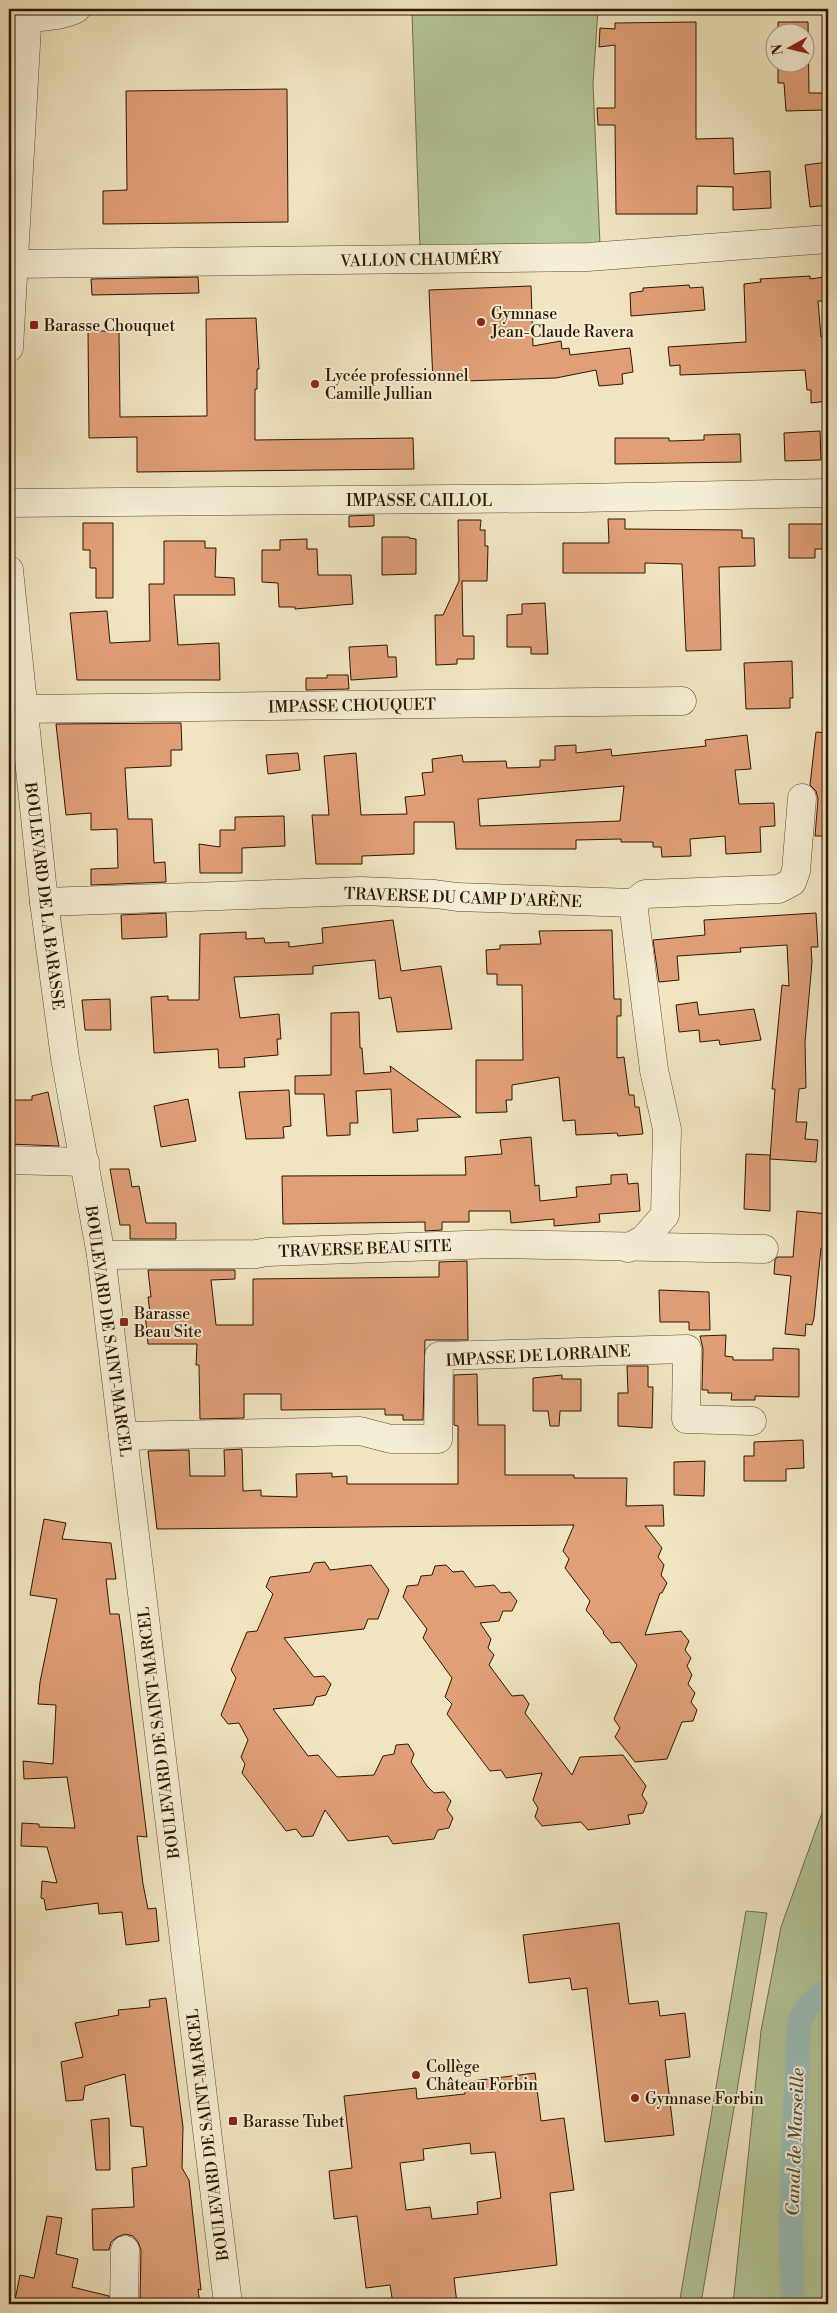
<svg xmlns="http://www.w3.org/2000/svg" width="837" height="2313" font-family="'Libre Bodoni',serif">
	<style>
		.green { fill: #b4c697; stroke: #716e4c }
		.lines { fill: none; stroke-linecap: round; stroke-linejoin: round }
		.canal { stroke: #9bbeb9; stroke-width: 24 }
		.building { fill: #e19f78; stroke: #2e1700; fill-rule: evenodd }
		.minor-casing { stroke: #5e4a30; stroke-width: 29 }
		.tertiary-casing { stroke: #5e4a30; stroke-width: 29 }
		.minor { stroke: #f5eed6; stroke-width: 28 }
		.tertiary { stroke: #f5eed6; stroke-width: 28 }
		.poi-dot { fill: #8f2418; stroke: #f5eed6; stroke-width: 2 }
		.labels { text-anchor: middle; stroke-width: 4; stroke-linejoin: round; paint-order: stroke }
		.street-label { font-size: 16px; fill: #2e1700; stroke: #f5eed6 }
		.poi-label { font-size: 16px; fill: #2e1700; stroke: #f5eed6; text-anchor: start }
		.water-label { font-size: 18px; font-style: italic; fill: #545141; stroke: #f5eed6 }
	</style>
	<rect width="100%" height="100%" fill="#f0e5c0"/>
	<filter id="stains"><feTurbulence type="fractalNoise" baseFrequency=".004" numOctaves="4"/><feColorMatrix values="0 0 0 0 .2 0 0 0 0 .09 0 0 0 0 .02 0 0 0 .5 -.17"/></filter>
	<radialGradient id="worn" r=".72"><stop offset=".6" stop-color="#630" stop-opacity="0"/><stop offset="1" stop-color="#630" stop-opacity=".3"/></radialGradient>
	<!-- green -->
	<g class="green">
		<polygon points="598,9 593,84 600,245 420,249 412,14"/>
		<polygon points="828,1498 828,1543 824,1512"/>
		<polygon points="828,1788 828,2304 733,2304 761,2031 781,1927 827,1799"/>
		<polygon points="746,1911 767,1913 701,2303 680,2299"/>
	</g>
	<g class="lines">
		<!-- canal -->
		<path class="canal" d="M793 2304C789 2228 792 2151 797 2074 798 2056 795 2030 803 2014 809 2002 818 1997 828 1991"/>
	</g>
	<!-- building -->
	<g class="building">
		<polygon points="696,22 696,139 733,138 734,174 770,171 771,208 733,210 733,187 697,186 697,214 616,214 615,125 598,125 597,108 615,108 615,45 599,47 600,28 615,29 615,23"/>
		<polygon points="778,22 808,22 809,93 823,93 824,110 786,111 784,83 778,83 778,62 804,62 804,32 778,32"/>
		<polygon points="287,89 288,222 103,224 103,191 127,190 126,91"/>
		<polygon points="828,162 828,205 810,207 805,165"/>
		<polygon points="810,276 810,279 824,277 826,301 818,301 821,337 828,336 828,401 811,403 811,390 807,390 805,370 680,375 680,365 670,366 668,347 746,342 744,284 761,282 760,279"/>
		<polygon points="198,277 199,293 92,295 91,279"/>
		<polygon points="689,285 690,288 703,287 705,310 631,316 630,293 643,291 643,288"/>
		<polygon points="531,286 533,346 561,341 562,349 569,348 570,355 630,348 633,372 622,374 623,384 599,386 596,370 556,378 433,382 429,290"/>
		<polygon points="256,318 259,369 257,369 257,389 255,389 255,440 413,438 414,469 137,472 137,437 89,438 88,331 119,331 120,417 207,416 206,319"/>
		<polygon points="820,431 821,460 785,461 784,433"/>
		<polygon points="740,434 741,462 615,464 615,438 669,438 669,441 704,440 704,435"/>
		<polygon points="374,515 374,526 349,527 349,516"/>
		<polygon points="608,519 625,519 625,529 742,530 742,538 754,538 755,566 719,567 721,650 686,651 682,564 645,563 645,573 563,573 563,543 609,543"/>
		<polygon points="458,520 481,520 480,530 485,530 485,546 488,546 487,581 462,581 463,636 474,636 474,659 457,659 457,664 436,665 435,615 443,615 459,581"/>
		<polygon points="83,523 113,523 113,598 96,598 96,568 90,568 90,550 83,550"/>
		<polygon points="789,524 828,524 828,549 815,549 815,558 789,558"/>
		<polygon points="382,537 409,537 409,538 416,539 416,574 382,575"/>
		<polygon points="307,539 307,549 317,549 318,575 351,575 353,604 295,609 295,607 279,607 278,583 262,582 262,550 280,550 280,540"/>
		<polygon points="164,541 205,541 205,548 216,548 215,577 234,578 235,595 174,595 178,645 219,643 220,680 77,680 70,613 107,611 110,643 150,641 149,584 164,584"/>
		<polygon points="545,603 548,654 531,654 531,647 507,647 507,615 522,614 522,604"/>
		<polygon points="387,645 388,657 396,657 397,677 351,680 349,647"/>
		<polygon points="792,661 793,698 790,698 790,708 746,709 744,663"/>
		<polygon points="327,675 348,675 349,689 306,690 306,678 327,678"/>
		<polygon points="181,723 182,750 171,750 171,766 125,768 128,819 152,819 154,863 165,862 166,882 91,885 91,869 118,868 117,829 91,830 91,813 66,815 56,724"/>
		<polygon points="816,732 828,733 828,836 815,836 818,799 816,791 810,785"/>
		<path d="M747 735 751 769 735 770 739 804 774 803 775 826 760 827 761 852 726 854 725 836 690 839 691 856 662 857 661 847H653V842H621V839L576 840V849H456L454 822H414V854L362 856V864H316L312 815H329L324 756 356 753 361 815 407 814 405 797 425 795 422 773 433 772 432 759 462 755 463 762 506 761 507 768 540 767V760H555V746L576 745V753L611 749 612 756 706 746 705 740ZM624 786 620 821 480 826 478 799Z"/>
		<polygon points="298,753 300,770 268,774 266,755"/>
		<polygon points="284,816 285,846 242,848 242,873 200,873 199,844 220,847 220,830 235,830 235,817"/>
		<polygon points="166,913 167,937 122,939 121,915"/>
		<polygon points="816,913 818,947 811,947 812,962 805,1042 806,1088 799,1089 796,1122 807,1122 805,1139 818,1140 816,1162 770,1159 775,1089 772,1089 782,985 789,986 787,945 740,948 741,952 677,956 679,980 659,982 653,940 705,935 704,920"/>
		<polygon points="393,920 401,971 441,966 452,1029 397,1032 391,997 379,999 375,960 313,966 313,974 234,977 240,1018 279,1014 281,1039 277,1039 278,1055 244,1058 245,1067 219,1068 218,1049 154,1053 151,997 168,996 168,1000 199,1000 200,934 246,932 246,939 264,938 265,943 289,942 289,947 323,943 322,928"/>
		<polygon points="612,930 614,999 621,999 621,1016 617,1016 617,1058 624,1057 629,1095 634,1095 635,1107 639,1107 643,1134 618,1136 617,1133 576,1135 575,1120 563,1121 559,1077 512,1085 512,1100 506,1100 507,1112 476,1113 476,1060 523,1060 522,985 497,985 497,974 487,974 486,950 500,949 500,945 541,944 539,931"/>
		<polygon points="110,999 111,1030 85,1030 82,1000"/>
		<polygon points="697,1002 699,1015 754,1009 761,1040 720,1045 719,1040 700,1042 699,1030 679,1032 676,1005"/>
		<polygon points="359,1012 360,1048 362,1048 364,1074 391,1072 390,1066 461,1117 417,1119 418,1131 393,1133 391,1089 356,1091 358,1123 350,1123 350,1135 327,1136 324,1094 295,1094 295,1076 331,1075 331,1013"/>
		<polygon points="289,1090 291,1126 283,1127 284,1138 246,1139 239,1092"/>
		<polygon points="48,1092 59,1146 9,1144 9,1100 32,1100 32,1096"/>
		<polygon points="188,1099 196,1141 161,1147 154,1106"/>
		<polygon points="531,1137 535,1186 539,1185 540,1201 577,1197 576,1187 611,1184 611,1175 627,1174 628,1184 638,1183 640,1211 599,1214 600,1222 554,1226 554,1219 511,1223 510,1211 469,1211 469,1222 442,1222 442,1230 425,1231 425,1222 283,1224 282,1176 466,1175 465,1157 502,1154 500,1140"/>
		<polygon points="746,1154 770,1155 770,1211 744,1209"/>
		<polygon points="110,1169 129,1169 132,1187 139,1186 146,1223 176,1223 176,1239 130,1239 130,1225 120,1225"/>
		<polygon points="797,1211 828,1214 828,1249 821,1248 814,1318 812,1325 806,1324 805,1336 785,1334 791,1276 774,1274 775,1260 777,1257 793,1257"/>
		<polygon points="467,1261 468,1340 425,1340 423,1420 403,1420 403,1415 385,1415 385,1409 281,1410 281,1394 244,1394 244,1418 200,1419 199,1365 196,1365 197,1344 148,1344 145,1313 150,1313 148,1297 151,1297 148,1270 235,1270 235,1279 211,1280 216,1325 253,1325 253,1279 439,1277 439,1262"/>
		<polygon points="659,1290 709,1292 710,1330 689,1330 689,1322 660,1322"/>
		<polygon points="726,1335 725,1356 733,1357 733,1360 773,1360 773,1348 799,1349 799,1397 755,1396 755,1400 731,1400 732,1393 708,1393 708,1390 702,1390 703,1349 700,1336"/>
		<polygon points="627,1366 648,1366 648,1387 653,1387 652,1428 618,1426 618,1393 628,1393"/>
		<polygon points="477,1374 478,1425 505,1425 505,1475 574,1475 574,1478 627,1478 626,1506 663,1505 664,1526 645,1526 662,1548 658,1557 664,1565 661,1575 667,1583 662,1593 660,1593 645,1635 681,1631 689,1641 685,1650 691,1658 687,1666 692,1675 688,1684 695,1693 691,1702 697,1710 693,1721 682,1722 667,1759 635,1762 615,1737 620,1728 614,1719 637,1665 620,1642 611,1643 603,1633 604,1632 586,1610 590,1601 565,1568 569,1559 563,1551 574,1525 157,1529 148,1451 189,1450 190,1476 225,1476 224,1450 242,1449 243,1491 261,1490 261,1496 297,1497 296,1474 332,1473 332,1477 347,1476 347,1484 458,1484 458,1426 454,1425 454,1375"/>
		<polygon points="562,1375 562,1379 581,1379 581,1411 560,1411 559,1426 550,1426 548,1411 533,1411 533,1378"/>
		<polygon points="803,1440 804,1468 786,1469 786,1481 744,1481 744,1456 754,1456 754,1442"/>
		<polygon points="705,1461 704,1496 674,1495 674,1462"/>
		<polygon points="44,1519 66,1523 62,1539 111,1543 116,1579 106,1579 110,1614 119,1614 122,1635 147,1837 137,1836 143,1884 148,1909 156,1908 159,1941 126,1945 122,1912 99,1914 98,1903 46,1910 44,1899 41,1898 42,1881 57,1883 47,1847 21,1846 22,1823 39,1824 39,1827 75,1828 67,1777 24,1779 23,1761 53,1764 56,1705 38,1704 40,1682 57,1599 30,1595"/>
		<polygon points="325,1562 330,1570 371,1565 389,1590 378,1619 368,1619 364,1629 284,1638 314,1677 324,1676 331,1684 326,1695 316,1697 313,1705 273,1709 308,1756 318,1755 337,1777 374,1775 383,1756 394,1754 396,1745 408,1744 414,1754 411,1762 427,1786 434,1793 444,1792 451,1801 447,1810 453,1818 449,1828 438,1830 434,1839 393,1844 388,1836 348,1841 325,1810 313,1836 302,1837 296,1829 286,1831 242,1773 245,1764 241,1757 248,1740 239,1723 228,1724 221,1715 236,1678 231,1670 247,1632 257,1631 273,1594 266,1587 270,1577 310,1572 314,1563"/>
		<polygon points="446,1565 453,1572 463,1571 475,1587 494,1585 501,1593 510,1592 517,1601 512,1611 503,1611 499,1621 480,1623 491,1639 488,1648 494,1655 489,1665 512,1696 523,1695 529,1704 525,1713 572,1775 580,1757 623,1755 646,1786 642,1795 647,1803 643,1813 628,1815 630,1824 588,1830 581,1822 542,1826 535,1817 538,1808 533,1800 542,1773 506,1778 501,1770 490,1771 447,1714 452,1704 445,1697 452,1678 423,1638 427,1629 403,1597 407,1586 418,1585 421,1576 432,1575 435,1566"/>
		<polygon points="619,1923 629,2004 658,2001 660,2016 685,2013 690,2057 665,2060 674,2135 605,2142 587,1988 572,1990 570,1978 529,1983 523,1935"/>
		<polygon points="166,1998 183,2127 182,2168 189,2180 201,2290 198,2289 200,2304 140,2304 141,2250 138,2242 133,2236 125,2234 117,2237 111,2242 109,2250 93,2250 92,2209 134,2207 132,2168 147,2166 143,2127 131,2126 125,2074 85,2086 83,2100 66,2101 61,2062 83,2057 75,2023 119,2015 118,2010 150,2007 149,2000"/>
		<path d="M535 2073 541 2121 564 2118 574 2190 550 2193 557 2265 454 2278 457 2304H393L390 2285 366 2288 357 2216 334 2219 329 2171 352 2168 344 2096 416 2088 417 2099 465 2094 464 2082ZM470 2143 471 2154 495 2152 501 2198 477 2202 478 2214 432 2219 430 2207 406 2210 400 2163 424 2160 423 2149Z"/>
		<polygon points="109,2118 110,2170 96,2170 91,2120"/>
		<polygon points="47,2216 62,2218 56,2254 78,2259 72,2287 109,2296 108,2304 35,2304 15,2300 20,2275 34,2278"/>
	</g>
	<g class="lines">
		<defs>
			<g id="minor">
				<path d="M27 19C43 16 63 16 76 9"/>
				<polyline points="13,264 588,257 828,239"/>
				<polyline points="9,503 580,498 828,493"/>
				<polyline points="22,709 682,701"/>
				<polyline points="44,902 361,891 435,894 457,897 633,903 645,894 779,889 792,882 796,871 802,798"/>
				<polyline points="9,1160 85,1162"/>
				<polyline points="628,1248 644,1239 665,1215 667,1129 654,1070 633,903"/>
				<polyline points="101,1255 256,1254 267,1252 494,1244 764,1249"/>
				<polyline points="123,1436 360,1431 391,1439 438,1439 439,1356 687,1349 686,1419 752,1421"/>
				<polyline points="124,2304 125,2250"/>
			</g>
			<g id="tertiary">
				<polyline points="9,348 28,9"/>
				<polyline points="9,570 44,902 65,1058 101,1255 228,2304"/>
			</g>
		</defs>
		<!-- minor casing -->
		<use href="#minor" class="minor-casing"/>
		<!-- tertiary casing -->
		<use href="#tertiary" class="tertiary-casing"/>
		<!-- minor -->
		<use href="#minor" class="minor"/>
		<!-- tertiary -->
		<use href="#tertiary" class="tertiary"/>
	</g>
	<!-- markers -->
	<g class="poi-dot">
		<circle cx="481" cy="322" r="5"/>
		<rect x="29" y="320" width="10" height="10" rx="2.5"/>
		<circle cx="315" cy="384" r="5"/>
		<rect x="119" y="1317" width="10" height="10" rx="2.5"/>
		<circle cx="416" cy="2075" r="5"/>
		<circle cx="635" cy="2098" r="5"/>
		<rect x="228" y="2116" width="10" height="10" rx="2.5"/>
	</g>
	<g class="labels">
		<!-- street labels -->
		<g class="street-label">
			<text transform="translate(421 259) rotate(-1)" y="6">VALLON CHAUMÉRY</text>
			<text x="419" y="506">IMPASSE CAILLOL</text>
			<text transform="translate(352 705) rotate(-1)" y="6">IMPASSE CHOUQUET</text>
			<text transform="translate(45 896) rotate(83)" y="6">BOULEVARD DE LA BARASSE</text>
			<text transform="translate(463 897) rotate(2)" y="6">TRAVERSE DU CAMP D'ARÈNE</text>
			<text transform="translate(365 1248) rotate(-2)" y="6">TRAVERSE BEAU SITE</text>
			<text transform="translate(109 1331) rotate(82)" y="6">BOULEVARD DE SAINT-MARCEL</text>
			<text transform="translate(538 1355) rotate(-3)" y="6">IMPASSE DE LORRAINE</text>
			<text transform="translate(158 1733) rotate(-97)" y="6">BOULEVARD DE SAINT-MARCEL</text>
			<text transform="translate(207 2135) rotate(-97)" y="6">BOULEVARD DE SAINT-MARCEL</text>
		</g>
		<!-- poi labels -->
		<g class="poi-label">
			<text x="491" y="319">Gymnase<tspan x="491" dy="18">Jean-Claude Ravera</tspan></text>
			<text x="44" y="331">Barasse Chouquet</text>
			<text x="325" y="381">Lycée professionnel<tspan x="325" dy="18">Camille Jullian</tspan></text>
			<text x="134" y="1319">Barasse<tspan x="134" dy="18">Beau Site</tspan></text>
			<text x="426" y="2072">Collège<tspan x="426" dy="18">Château Forbin</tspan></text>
			<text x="645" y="2104">Gymnase Forbin</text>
			<text x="243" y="2127">Barasse Tubet</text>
		</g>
		<!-- water labels -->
		<g class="water-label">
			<text transform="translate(795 2142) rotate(-88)" y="6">Canal de Marseille</text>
		</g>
	</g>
	<!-- margin -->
	<rect width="837" height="2313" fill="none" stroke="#f0e5c0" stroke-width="30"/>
	<rect x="10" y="10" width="817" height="2293" fill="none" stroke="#2e1700" stroke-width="2.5"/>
	<rect x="15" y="15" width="807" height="2283" fill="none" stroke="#2e1700"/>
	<!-- north arrow -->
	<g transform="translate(790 48) rotate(262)"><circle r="24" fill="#f5eed6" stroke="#a59880"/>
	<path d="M0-4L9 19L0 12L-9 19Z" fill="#8f2418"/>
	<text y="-8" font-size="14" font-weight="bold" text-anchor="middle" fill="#2e1700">N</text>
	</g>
	<rect width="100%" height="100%" filter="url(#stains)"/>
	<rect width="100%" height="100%" fill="url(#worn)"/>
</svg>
